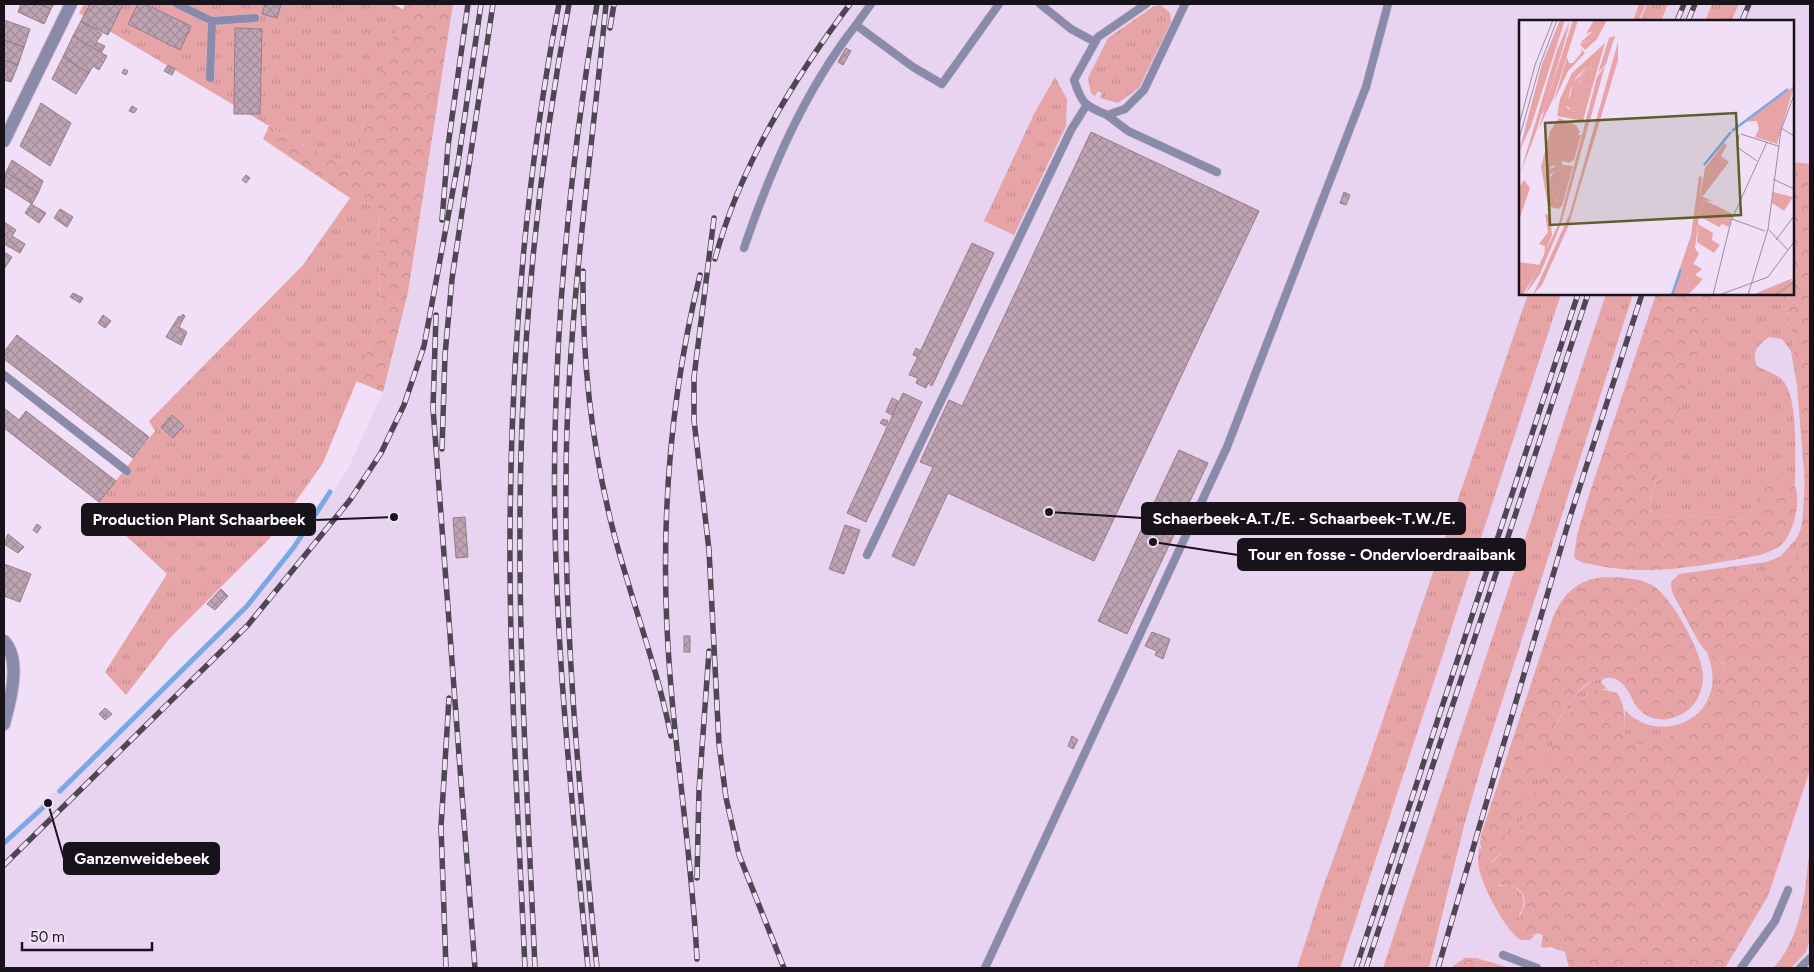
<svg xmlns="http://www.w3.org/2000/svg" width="1814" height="972" font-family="Figtree,sans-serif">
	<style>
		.built { fill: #e8d3f1; fill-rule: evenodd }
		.grass { fill: url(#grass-tufts) }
		.forest { fill: url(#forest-crowns) }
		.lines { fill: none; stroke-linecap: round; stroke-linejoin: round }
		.stream { stroke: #79a8e6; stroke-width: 5 }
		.building { fill: url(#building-cross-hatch); stroke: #967d8a }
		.service-casing { stroke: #cdbed4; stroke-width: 9 }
		.minor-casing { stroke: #cdbed4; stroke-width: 14 }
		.service { stroke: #8a8aaa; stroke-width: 8 }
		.minor { stroke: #8a8aaa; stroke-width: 12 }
		.rail-casing { stroke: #4f4653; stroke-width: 5.5 }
		.rail { stroke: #f0dff7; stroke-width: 4; stroke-dasharray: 11; stroke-linecap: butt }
		.inset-river { fill: none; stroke: #79a8e6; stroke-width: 2.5 }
		.inset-road { fill: none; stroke: #9a8d9f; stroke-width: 1 }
		.view { fill: #605d2a; fill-opacity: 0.15; stroke: #605d2a; stroke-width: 2.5 }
		.inset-edge { fill: none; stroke: #18121b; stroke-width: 2.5 }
		.leader { fill: none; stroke: #18121b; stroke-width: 2 }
		.callout-dot { fill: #18121b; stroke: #f0dff7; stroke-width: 2 }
		.callout { fill: #18121b; stroke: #18121b; stroke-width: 2 }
		.callout-label { font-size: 16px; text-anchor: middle; font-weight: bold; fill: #fff }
	</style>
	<defs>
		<pattern id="grass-tufts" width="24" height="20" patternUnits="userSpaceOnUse" patternTransform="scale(1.25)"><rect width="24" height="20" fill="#e6a4a7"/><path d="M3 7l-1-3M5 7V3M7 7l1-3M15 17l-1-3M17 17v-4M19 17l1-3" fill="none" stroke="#c58c8f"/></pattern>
		<pattern id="forest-crowns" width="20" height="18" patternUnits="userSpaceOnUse" patternTransform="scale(1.25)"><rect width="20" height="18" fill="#e6a4a7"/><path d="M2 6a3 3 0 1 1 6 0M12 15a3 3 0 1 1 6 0" fill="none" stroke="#c58c8f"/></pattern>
		<pattern id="building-cross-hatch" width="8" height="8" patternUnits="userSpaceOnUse" patternTransform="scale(1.25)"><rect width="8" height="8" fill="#bea3b1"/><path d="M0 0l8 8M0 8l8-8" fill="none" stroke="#a38b98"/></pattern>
	</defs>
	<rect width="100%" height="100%" fill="#f0dff7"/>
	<!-- built -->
	<path class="built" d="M453 4H1810V968H4V839L203 650 285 563 347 471 383 392 408 292ZM1520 21H1793V294H1520Z"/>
	<!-- grass -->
	<g class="grass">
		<polygon points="84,4 393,4 404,10 349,165 296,142 79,13"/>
		<polygon points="1639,4 1646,4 1638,21 1633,21"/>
		<polygon points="1647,4 1668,4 1661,21 1640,21"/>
		<polygon points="1712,4 1739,4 1731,21 1705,21"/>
		<polygon points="1161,5 1170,13 1171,22 1139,88 1118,103 1100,98 1102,93 1098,91 1095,96 1091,93 1088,78 1108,38 1154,6"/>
		<polygon points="1055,77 1067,99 1066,126 1014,235 984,221 1034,114"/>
		<polygon points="350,198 378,207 380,302 366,358 323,463 269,539 170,638 126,695 105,672 167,574 95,507 155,431 149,421 303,265"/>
		<polygon points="1528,294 1561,294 1340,968 1297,968 1323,887 1368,763"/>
		<polygon points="1606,294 1633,294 1483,760 1464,826 1429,968 1383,968"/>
		<path d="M1715 294H1783L1786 306C1802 381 1814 464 1802 540 1799 552 1793 564 1789 575L1785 580H1778L1757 570 1737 566 1766 562 1780 557 1797 538 1803 523 1805 484 1797 385 1791 351 1782 339 1769 337C1758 345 1751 352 1757 366 1767 372 1780 374 1786 385 1798 406 1795 460 1795 485L1792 480 1757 494V511L1752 518 1748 519 1655 515 1648 508Z"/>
		<path d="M1707 652C1718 659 1725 662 1726 675 1709 709 1669 752 1628 743L1624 735 1625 710C1652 740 1705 728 1712 686 1714 675 1711 663 1707 652Z"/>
		<path d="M1601 677H1610L1603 679 1601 682 1607 689C1592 687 1586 696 1576 707L1519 828 1505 850 1492 861 1499 886C1520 882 1530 899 1519 915L1532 936 1537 933 1530 940H1521C1505 931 1482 885 1479 868 1477 861 1479 851 1480 844V850L1568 705C1578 693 1586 682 1601 677Z"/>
		<path d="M1808 859 1810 860V940L1806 952 1791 968H1773C1799 942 1806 895 1808 859Z"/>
	</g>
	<!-- forest -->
	<g class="forest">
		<polygon points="405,4 453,4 408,292 383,392 356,381 366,358 380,302 378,207 350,198 263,139 269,126 296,142 349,165"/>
		<path d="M1793 162 1810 164V770L1768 896 1725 968H1569L1565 952 1551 947 1543 948 1541 946 1543 935 1537 933 1527 937 1521 936C1509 921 1532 908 1522 893 1514 881 1499 889 1488 880 1485 863 1497 860 1505 849 1509 844 1512 838 1516 832 1544 789 1549 716 1598 688L1617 693C1630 714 1620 726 1628 743 1669 752 1709 709 1726 675 1724 657 1718 662 1707 652 1697 643 1684 613 1676 600L1672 592 1671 582 1679 574 1737 566 1766 572 1778 580H1784C1791 573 1793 564 1796 556 1814 487 1801 364 1783 294H1793Z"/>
		<path d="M1656 294H1715L1683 401 1650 500V511L1655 515 1748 519C1760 515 1755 503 1757 494 1758 490 1760 486 1762 482L1771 478 1792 480C1803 495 1795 531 1782 544 1776 550 1768 552 1760 555 1706 565 1650 577 1595 565 1588 563 1579 563 1574 557L1577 535 1588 498Z"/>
		<path d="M1604 577C1620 578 1638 577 1652 585 1672 597 1703 653 1703 676 1703 686 1700 696 1694 704 1681 720 1655 726 1640 710 1634 705 1632 697 1628 691 1617 671 1594 675 1581 689 1556 716 1542 752 1528 786 1519 809 1511 834 1492 851L1483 852 1480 844 1481 835 1553 617C1564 593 1577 580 1604 577Z"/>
		<polygon points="1465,958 1476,958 1510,968 1450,968"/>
	</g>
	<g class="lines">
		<!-- stream -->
		<g class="stream">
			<polyline points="60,791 247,606 294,547 330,492"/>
			<polyline points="4,843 48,803"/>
		</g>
	</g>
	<!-- building -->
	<g class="building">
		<polygon points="21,4 39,4 51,9 44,24 18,12"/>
		<polygon points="39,4 54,4 51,9"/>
		<polygon points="90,4 123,4 108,35 81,21"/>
		<polygon points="138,4 145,4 191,26 180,50 128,24"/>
		<polygon points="265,4 281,5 277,18 262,14"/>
		<polygon points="4,20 30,29 24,47 4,40"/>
		<polygon points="81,21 102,34 96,42 105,46 101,53 73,36"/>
		<polygon points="235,28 262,29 260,114 234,114"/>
		<polygon points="73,36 107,56 99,70 93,66 89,73 63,57"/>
		<polygon points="4,40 24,47 18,65 4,60"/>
		<polygon points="846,48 851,51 843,65 838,62"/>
		<polygon points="63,57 89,73 76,94 52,79"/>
		<polygon points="4,60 18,65 11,82 4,80"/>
		<polygon points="168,65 175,69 172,75 164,71"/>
		<polygon points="124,69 128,71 126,75 122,73"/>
		<polygon points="41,103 71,123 50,166 20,146"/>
		<polygon points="132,106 137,109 134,113 129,111"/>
		<polygon points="1091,132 1259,211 1094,561 948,493 914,566 892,556 933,467 920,462 949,400 962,406"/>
		<polygon points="12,160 43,181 38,193 6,172"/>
		<polygon points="6,172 38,193 32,204 4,186"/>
		<polygon points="246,175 250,178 246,183 242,180"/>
		<polygon points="1344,192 1350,195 1346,205 1340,203"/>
		<polygon points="31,204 46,213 39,223 25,213"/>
		<polygon points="60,209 73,217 67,227 54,218"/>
		<polygon points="4,222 16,230 12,236 25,244 20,253 4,244"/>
		<polygon points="972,243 994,253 932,386 928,383 926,388 916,383 918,378 909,375"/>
		<polygon points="4,252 12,257 4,269"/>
		<polygon points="73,293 83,298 80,303 70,297"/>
		<polygon points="183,314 185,316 179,327 187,332 181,345 166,337 179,316 181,317"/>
		<polygon points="103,315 111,321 105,328 98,323"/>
		<polygon points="17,335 149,437 133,458 4,359 4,352"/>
		<polygon points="916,348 921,351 918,357 913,355"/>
		<polygon points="903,393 922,402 866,522 847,513"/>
		<polygon points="892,398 898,401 892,415 886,412"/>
		<polygon points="4,408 19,420 26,411 116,481 99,502 4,428"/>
		<polygon points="172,415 184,426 173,438 161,427"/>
		<polygon points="883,419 888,421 886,426 880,423"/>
		<polygon points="1179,450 1208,463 1127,634 1098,621"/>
		<polygon points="465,517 468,557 456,558 453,518"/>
		<polygon points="37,524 41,527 37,533 33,530"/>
		<polygon points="845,525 860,530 844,574 829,569"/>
		<polygon points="8,534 24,547 18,553 4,544"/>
		<polygon points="4,564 31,574 20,602 4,596"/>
		<polygon points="221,589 228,596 215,610 207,604"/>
		<polygon points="1152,632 1170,639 1163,659 1155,655 1157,651 1145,646"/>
		<rect x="684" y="636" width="6" height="16"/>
		<polygon points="105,708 112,714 105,720 99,714"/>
		<polygon points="1072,736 1078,740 1073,749 1068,746"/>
	</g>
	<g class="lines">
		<defs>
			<g id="service">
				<polyline points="177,4 212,21 255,18"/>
				<polyline points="871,4 856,25 913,67 942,84 999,4"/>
				<polyline points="1040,4 1071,29 1095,42"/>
				<path d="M1146 4 1098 37 1074 80C1082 104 1084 105 1107 115L1125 109 1144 90 1185 4"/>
				<polyline points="210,78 212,21"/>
				<polyline points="1107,115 1128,131 1217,172"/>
				<path d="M744 248C771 169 805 90 856 25"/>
				<polyline points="4,375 127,471"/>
				<polyline points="867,555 1071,130 1086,106"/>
				<polyline points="1503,955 1537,968"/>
				<polyline points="985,968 1227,447 1366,87 1388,4"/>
				<polyline points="1741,968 1775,921 1788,890"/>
				<polyline points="1800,968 1810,958"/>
			</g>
			<g id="minor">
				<polyline points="4,141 71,4"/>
				<path d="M4 641C22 660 10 702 4 724"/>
			</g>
		</defs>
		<!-- service casing -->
		<use href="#service" class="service-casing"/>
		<!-- minor casing -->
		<use href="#minor" class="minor-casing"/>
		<!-- service -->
		<use href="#service" class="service"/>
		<!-- minor -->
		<use href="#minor" class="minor"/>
		<defs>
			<g id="rail">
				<polyline points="1677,21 1684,4"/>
				<polyline points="1688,21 1695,4"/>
				<polyline points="1742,21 1749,4"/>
				<polyline points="610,28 614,4"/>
				<polyline points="714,218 694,377 694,420 709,550 719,744 726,798 739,855 784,968"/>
				<polyline points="442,220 448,146 468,4"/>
				<path d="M715 259C740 166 793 80 850 4"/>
				<path d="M583 271C582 359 592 449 614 534 632 602 657 667 671 736"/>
				<polyline points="436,315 433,408 475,968"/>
				<polyline points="442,449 445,355 452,279 493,4"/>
				<polyline points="4,865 248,625 350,500 381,453 404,405 424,346 458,163 481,4"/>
				<polyline points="697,878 699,790 709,651"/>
				<path d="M697 959C691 839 669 721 666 601 663 492 674 381 700 275"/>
				<polyline points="446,968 441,827 449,698"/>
				<path d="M525 968C519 836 511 703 510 570 509 380 523 190 559 4"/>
				<path d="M535 968C527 787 515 605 522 424 527 283 543 142 569 4"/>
				<path d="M588 968C571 791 551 613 555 434 558 290 573 146 597 4"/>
				<path d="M597 968C581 805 564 642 566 478 567 319 591 162 606 4"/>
				<polyline points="1356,968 1578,294"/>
				<polyline points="1366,968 1588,294"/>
				<polyline points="1438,968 1570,517 1642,294"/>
			</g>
		</defs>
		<!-- rail casing -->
		<use href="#rail" class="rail-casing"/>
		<!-- rail -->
		<use href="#rail" class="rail"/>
	</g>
	<!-- overview -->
	<g transform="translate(1519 20)">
		<rect width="275" height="275" fill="#f0dff7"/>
		<path d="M52 0 26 89 22 95 45 19ZM75 0 81 1 82 6 71 20 61 23 74 11 67 14ZM96 16 87 44 79 53 90 18ZM99 22V40L49 207 23 265 14 275 51 193ZM75 41 72 60 73 45 60 57 61 62 74 65 73 68 58 63 54 65 50 77 61 83 57 91 53 92 48 85 53 64 71 43ZM86 46 42 204 21 254 6 275 40 203 78 57ZM275 66 258 124 236 117 240 109 238 101 224 102ZM205 123 208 125 202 136 210 142 184 176 181 175 186 148ZM31 144 36 145 30 148 31 158 36 150 46 151 38 181 31 164 29 152ZM185 180 214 194 210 207 203 204 200 207 180 196ZM179 204 194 213 193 220 201 225 195 233 178 222ZM173 243 183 249 176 255 184 259 169 275H164L170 268 168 255ZM275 260V275H254L264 264Z" fill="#e6a4a7"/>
		<path d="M41 0H46L12 106 0 132 23 44ZM51 0 17 112 1 154 38 30ZM54 0H59L35 77 19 110ZM79 0H88L78 19 66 30 61 24 71 20 82 6ZM86 23 74 65 65 64 59 59 73 45 72 59 74 41 58 56 51 69 48 88 56 92 61 81 57 88 49 85 54 65 58 63 73 68 64 101 38 96 41 79 53 53ZM61 28 66 33 49 51 35 81 48 37 50 43H54L63 32ZM40 98 57 105 61 112 59 115H62L55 140 50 143 43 141V145L54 146 43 186 39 189 29 186 22 147 31 111ZM31 144 37 146 31 149V155L36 150 46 151 38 181 31 164ZM180 156 183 157 181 175 194 182 185 180 180 196 176 228 180 234 168 255 170 268 164 275H152L172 215ZM5 160 11 168 0 200V168ZM26 194 31 195 33 215 25 235 26 226 20 224 29 212ZM0 242 21 245 4 275H0ZM275 258 254 275H233L269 260Z" fill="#e6a4a7" fill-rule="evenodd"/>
		<path d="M254 172 274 177 265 191 253 183Z" fill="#e6a4a7"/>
		<path class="inset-river" d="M213 111 269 69M185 145 212 112M153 275 162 249"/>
		<path class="inset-road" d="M0 105 16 45 34 0M262 108 275 116M222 114 259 126M220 115 218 127 238 141M0 119 21 45 38 0M254 159 275 169M213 199 246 211M249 209 269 230M257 220 275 196M194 275 212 201 248 122M200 275 249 257 275 222M229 275 249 209 262 110 275 75M256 275 275 262"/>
		<path class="view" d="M217 93 222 195 31 205 26 103Z"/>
		<rect width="275" height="275" class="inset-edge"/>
	</g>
	<!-- callouts -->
	<path class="leader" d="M1049 512L1142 518M394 517L315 520M1153 542L1238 555M48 803L64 859"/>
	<g class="callout-dot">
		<circle cx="1049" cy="512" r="5"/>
		<circle cx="394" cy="517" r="5"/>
		<circle cx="1153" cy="542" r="5"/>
		<circle cx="48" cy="803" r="5"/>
	</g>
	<g class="callout">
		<rect x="1142" y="503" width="323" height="31" rx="5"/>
		<rect x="82" y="504" width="233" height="31" rx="5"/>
		<rect x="1238" y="539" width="287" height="31" rx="5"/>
		<rect x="64" y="843" width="155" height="31" rx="5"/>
	</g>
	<g class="callout-label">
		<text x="1304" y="524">Schaerbeek-A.T./E. - Schaarbeek-T.W./E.</text>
		<text x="199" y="525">Production Plant Schaarbeek</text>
		<text x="1382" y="560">Tour en fosse - Ondervloerdraaibank</text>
		<text x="142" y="864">Ganzenweidebeek</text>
	</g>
	<!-- border -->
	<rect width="1814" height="972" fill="none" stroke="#18121b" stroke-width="10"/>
	<!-- scale -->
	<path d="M22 942v8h130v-8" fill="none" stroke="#18121b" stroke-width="2.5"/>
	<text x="30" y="942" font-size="15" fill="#18121b" stroke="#f0dff7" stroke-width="4" paint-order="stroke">50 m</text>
</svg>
